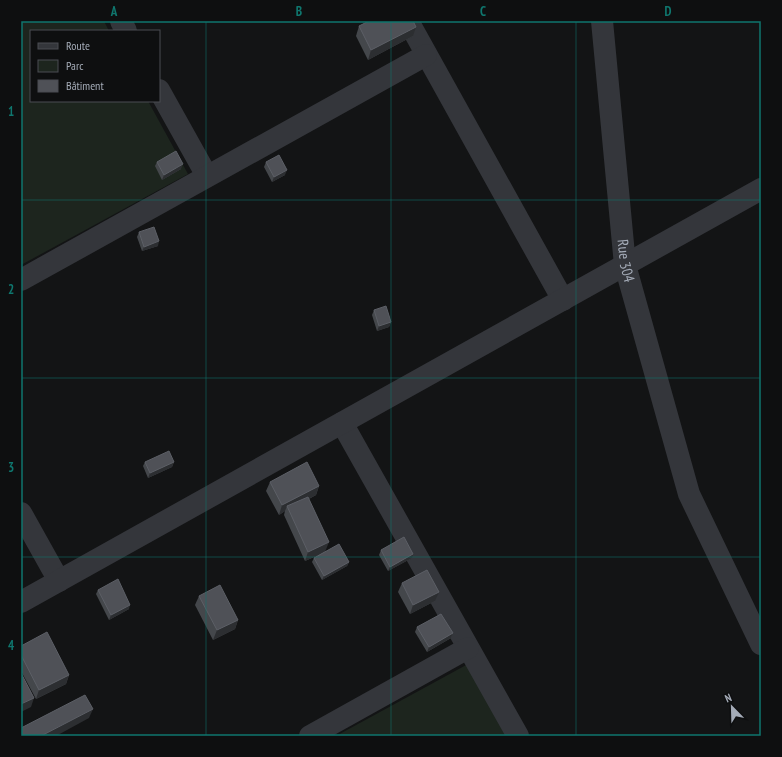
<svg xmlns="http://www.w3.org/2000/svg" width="782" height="757" font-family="'PT Sans Narrow',sans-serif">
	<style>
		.green { fill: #1d251e }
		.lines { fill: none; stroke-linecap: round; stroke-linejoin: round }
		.street { stroke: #34363b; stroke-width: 22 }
		.wall { fill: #44474b }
		.shaded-wall { fill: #2c2e31 }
		.building { fill: #4f5157; stroke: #5c5f66 }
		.grid { fill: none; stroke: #0f766e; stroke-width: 1; stroke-opacity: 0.55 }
		.labels { text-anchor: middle; stroke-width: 3; stroke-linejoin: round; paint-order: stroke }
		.street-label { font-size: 15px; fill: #a4abb7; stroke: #0e0f10 }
		.neatline { fill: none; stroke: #0f766e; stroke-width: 1.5 }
		.grid-label { font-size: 13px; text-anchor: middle; font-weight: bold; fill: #0f766e }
	</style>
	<rect width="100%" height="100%" fill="#131415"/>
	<!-- green -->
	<g class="green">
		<polygon points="21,21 104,21 109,31 31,31 31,101 148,101 188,174 21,265"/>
		<polygon points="468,664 508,736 336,736"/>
	</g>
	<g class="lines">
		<!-- street -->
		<g class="street">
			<polyline points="121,21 126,31"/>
			<polyline points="408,21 563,300"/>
			<path id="s1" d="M602 21 625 265 689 494 761 644"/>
			<polyline points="159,90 207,176"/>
			<polyline points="21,280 426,55"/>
			<polyline points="342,423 518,736"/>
			<polyline points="21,513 59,581"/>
			<polyline points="21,602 761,189"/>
			<polyline points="310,736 468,648"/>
		</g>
	</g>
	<!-- wall -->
	<g class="wall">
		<polygon points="359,26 413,36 368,60 356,36"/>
		<polygon points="157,162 181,169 162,180 155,166"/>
		<polygon points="266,162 285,175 272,182 264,167"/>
		<polygon points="139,232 158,246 142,251 137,237"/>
		<polygon points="374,310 391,322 389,327 377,331 372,315"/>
		<polygon points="145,462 174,462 172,467 148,478 143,466"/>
		<polygon points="270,482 319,486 316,495 309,499 325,551 349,562 347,566 322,580 312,562 314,558 321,554 305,561 284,515 285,511 279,515 266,491"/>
		<polygon points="381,550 412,558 388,571 379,555"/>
		<polygon points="402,583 435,601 410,614 398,592"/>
		<polygon points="98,590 129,609 109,620 96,594"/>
		<polygon points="199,596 238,620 235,629 213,640 195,605"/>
		<polygon points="417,627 453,633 451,638 427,652 415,632"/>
		<polygon points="21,646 69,675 66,684 36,699 21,671"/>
	</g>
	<!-- shaded-wall -->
	<g class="shaded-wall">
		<polygon points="416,27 413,36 368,60 371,50"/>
		<polygon points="183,164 181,169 162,180 164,175"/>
		<polygon points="287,170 285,175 272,182 274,177"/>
		<polygon points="159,241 158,246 142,251 144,247"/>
		<polygon points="391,322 389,327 377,331 379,326"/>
		<polygon points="174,462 172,467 148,478 150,473"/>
		<polygon points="319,486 316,495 289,509 287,506 285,511 279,515 282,505"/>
		<polygon points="329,542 325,552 305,561 308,552"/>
		<polygon points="413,554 412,558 388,571 390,567"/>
		<polygon points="349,562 347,566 322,580 324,576"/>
		<polygon points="439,592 435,601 410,614 413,605"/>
		<polygon points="130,605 129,609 109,620 111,615"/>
		<polygon points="238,620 235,629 213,640 217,630"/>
		<polygon points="453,633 451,638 427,652 429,647"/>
		<polygon points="69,675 66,684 36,699 39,690"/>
		<polygon points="34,698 31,707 21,712 21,704"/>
		<polygon points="93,709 89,718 56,736 41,736"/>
	</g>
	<!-- building -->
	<g class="building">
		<polygon points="369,21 413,21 416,27 371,50 359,26"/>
		<polygon points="176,151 183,164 164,175 157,162"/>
		<polygon points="279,155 287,170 274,177 266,162"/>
		<polygon points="154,227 159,241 144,247 139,232"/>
		<polygon points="386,306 391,322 379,326 374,310"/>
		<polygon points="169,451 174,462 150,473 145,462"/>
		<polygon points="307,462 319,486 282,505 270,482"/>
		<polygon points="308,497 329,542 308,552 287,506"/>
		<polygon points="404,537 413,554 390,567 381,550"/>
		<polygon points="339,544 349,562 324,576 314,558"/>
		<polygon points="427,570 439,592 413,605 402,583"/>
		<polygon points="118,579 130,605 111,615 98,590"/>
		<polygon points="220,585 238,620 217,630 199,596"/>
		<polygon points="441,614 453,633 429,647 417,627"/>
		<polygon points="47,632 69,675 39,690 21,655 21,646"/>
		<polygon points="21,673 34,698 21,704"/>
		<polygon points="85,695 93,709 41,736 21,736 21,728"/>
	</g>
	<!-- grid -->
	<path class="grid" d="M206 21V736M391 21V736M576 21V736M21 200H761M21 378H761M21 557H761"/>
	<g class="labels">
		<!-- street labels -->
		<g class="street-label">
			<text dy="5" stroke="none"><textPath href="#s1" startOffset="241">Rue 304</textPath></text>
		</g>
	</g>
	<!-- border -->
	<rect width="782" height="757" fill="none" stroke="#0e0f10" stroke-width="44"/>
	<!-- legend -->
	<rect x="30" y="30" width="130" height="72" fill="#0e0f10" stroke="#4a4d53"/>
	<rect x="38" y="43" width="20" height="6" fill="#34363b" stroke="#4a4d53"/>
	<text x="66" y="50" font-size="12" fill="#a4abb7">Route</text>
	<rect x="38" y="60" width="20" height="12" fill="#1d251e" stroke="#4a4d53"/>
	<text x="66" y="70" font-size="12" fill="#a4abb7">Parc</text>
	<rect x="38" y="80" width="20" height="12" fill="#4f5157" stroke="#4a4d53"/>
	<text x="66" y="90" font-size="12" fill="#a4abb7">Bâtiment</text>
	<!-- north arrow -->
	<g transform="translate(732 707) rotate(337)" stroke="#0e0f10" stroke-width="3" paint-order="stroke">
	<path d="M0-3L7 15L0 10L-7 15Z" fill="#a4abb7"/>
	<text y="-6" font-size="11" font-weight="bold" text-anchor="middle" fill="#a4abb7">N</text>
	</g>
	<rect x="22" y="22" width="738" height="713" class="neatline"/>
	<g class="grid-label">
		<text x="114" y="16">A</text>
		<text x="299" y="16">B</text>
		<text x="483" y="16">C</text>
		<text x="668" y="16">D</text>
		<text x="11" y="116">1</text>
		<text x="11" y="294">2</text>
		<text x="11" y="472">3</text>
		<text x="11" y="650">4</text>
	</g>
</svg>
